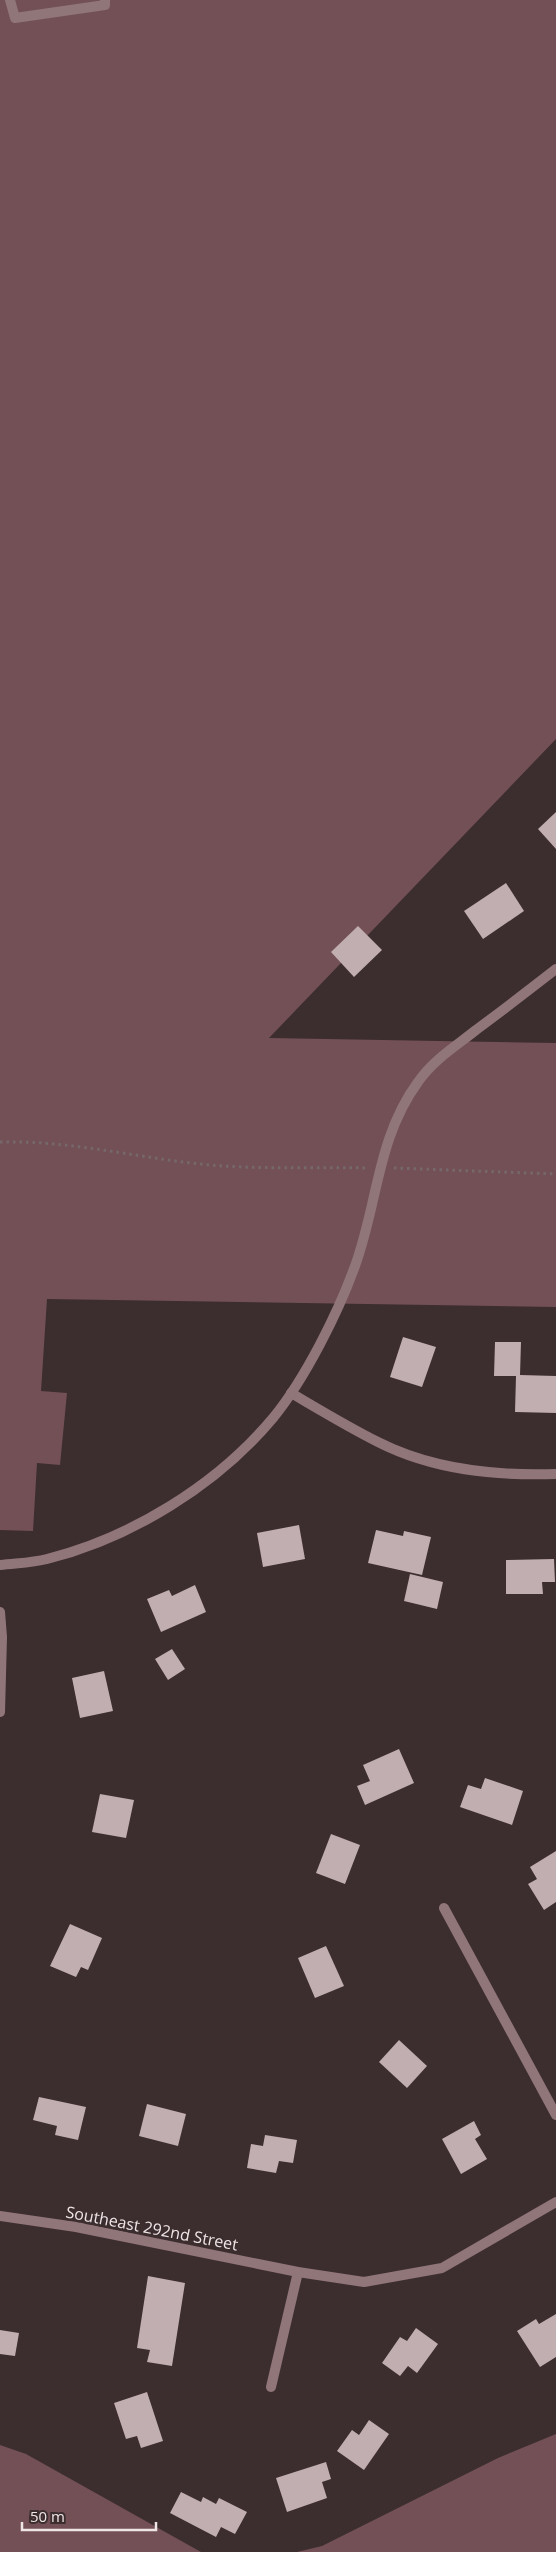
<svg xmlns="http://www.w3.org/2000/svg" width="556" height="2552" font-family="'Open Sans',sans-serif">
	<style>
		.green { fill: #725056 }
		.building { fill: #c1aeb1 }
		.lines { fill: none; stroke-linecap: round; stroke-linejoin: round }
		.path { stroke: #76686a; stroke-width: 3; stroke-dasharray: 2.5 4; stroke-linecap: butt }
		.service { stroke: #907579; stroke-width: 10 }
		.minor { stroke: #907579; stroke-width: 10 }
		.labels { text-anchor: middle; stroke-width: 5; stroke-linejoin: round; paint-order: stroke }
		.street-label { font-size: 16px; fill: #efe5e6; stroke: #3c2d2f }
	</style>
	<rect width="100%" height="100%" fill="#3c2d2f"/>
	<!-- green -->
	<g class="green">
		<polygon points="0,0 556,0 556,739 269,1038 556,1043 556,1307 47,1299 41,1391 67,1393 60,1465 37,1463 33,1531 0,1530"/>
		<polygon points="556,2434 556,2552 297,2552 322,2546 498,2458"/>
		<polygon points="0,2445 26,2454 201,2552 0,2552"/>
	</g>
	<!-- building -->
	<g class="building">
		<polygon points="556,812 556,849 538,829"/>
		<polygon points="506,883 524,911 483,939 464,911"/>
		<polygon points="358,926 382,950 354,977 331,952"/>
		<polygon points="403,1337 436,1347 422,1387 390,1377"/>
		<polygon points="495,1342 521,1342 520,1375 556,1376 556,1413 515,1412 516,1376 494,1376"/>
		<polygon points="299,1525 305,1559 263,1567 257,1533"/>
		<polygon points="376,1530 403,1536 404,1531 431,1537 422,1575 368,1563"/>
		<polygon points="554,1559 555,1582 542,1582 543,1594 506,1594 506,1560"/>
		<polygon points="410,1574 443,1582 437,1609 404,1601"/>
		<polygon points="195,1585 206,1612 161,1632 147,1599 169,1590 172,1596"/>
		<polygon points="172,1649 185,1669 168,1680 155,1659"/>
		<polygon points="104,1671 113,1711 80,1718 72,1678"/>
		<polygon points="399,1749 414,1783 365,1805 357,1786 370,1781 363,1765"/>
		<polygon points="485,1778 523,1791 512,1825 460,1807 468,1785 481,1789"/>
		<polygon points="100,1794 134,1800 126,1838 92,1832"/>
		<polygon points="331,1834 360,1845 345,1884 316,1873"/>
		<polygon points="556,1851 556,1902 544,1910 528,1884 537,1879 530,1867"/>
		<polygon points="70,1924 102,1938 88,1970 81,1967 76,1977 50,1966"/>
		<polygon points="326,1946 344,1986 315,1998 298,1958"/>
		<polygon points="399,2040 427,2066 407,2088 379,2062"/>
		<polygon points="39,2097 86,2107 78,2140 55,2135 57,2126 33,2120"/>
		<polygon points="147,2104 186,2114 178,2146 139,2136"/>
		<polygon points="474,2121 481,2135 475,2139 487,2159 461,2174 442,2139"/>
		<polygon points="265,2135 297,2140 293,2163 279,2161 276,2173 247,2168 251,2144 263,2146"/>
		<polygon points="148,2276 185,2283 172,2366 147,2362 150,2350 137,2348"/>
		<polygon points="556,2314 556,2357 540,2367 517,2331 536,2319 539,2324"/>
		<polygon points="416,2328 438,2344 417,2373 408,2366 400,2376 382,2363 400,2337 407,2341"/>
		<polygon points="0,2330 19,2333 15,2356 0,2354"/>
		<polygon points="147,2392 163,2441 141,2448 137,2436 126,2439 114,2403"/>
		<polygon points="369,2420 389,2434 364,2470 337,2451 352,2430 359,2435"/>
		<polygon points="326,2462 331,2479 322,2482 327,2498 287,2512 276,2478"/>
		<polygon points="181,2492 201,2502 203,2497 216,2504 219,2498 247,2512 235,2534 221,2527 216,2537 170,2513"/>
	</g>
	<g class="lines">
		<!-- path -->
		<g class="path">
			<path d="M0 1142C75 1140 149 1161 223 1166 271 1169 320 1167 368 1168"/>
			<polyline points="394,1168 556,1174"/>
		</g>
		<!-- service -->
		<polyline class="service" points="10,0 15,18 105,5 105,0"/>
		<!-- minor -->
		<g class="minor">
			<path d="M291 1393C320 1410 348 1427 378 1442 433 1470 495 1476 556 1474"/>
			<path d="M0 1565C16 1563 32 1563 47 1559 131 1538 217 1485 273 1418 305 1379 338 1313 355 1266 378 1203 377 1138 418 1082 433 1060 456 1046 476 1030 503 1010 529 990 556 969"/>
			<polyline points="0,1612 2,1637 0,1712"/>
			<polyline points="444,1908 556,2115"/>
			<polyline points="0,2216 76,2227 298,2272 364,2282 442,2268 556,2202"/>
			<polyline points="271,2387 298,2272"/>
		</g>
	</g>
	<g class="labels">
		<!-- street labels -->
		<g class="street-label">
			<text transform="translate(152 2228) rotate(11)" y="6">Southeast 292nd Street</text>
		</g>
	</g>
	<!-- scale -->
	<path d="M22 2522v8h134v-8" fill="none" stroke="#efe5e6" stroke-width="2.5"/>
	<text x="30" y="2522" font-size="15" fill="#efe5e6" stroke="#3c2d2f" stroke-width="4" paint-order="stroke">50 m</text>
</svg>
